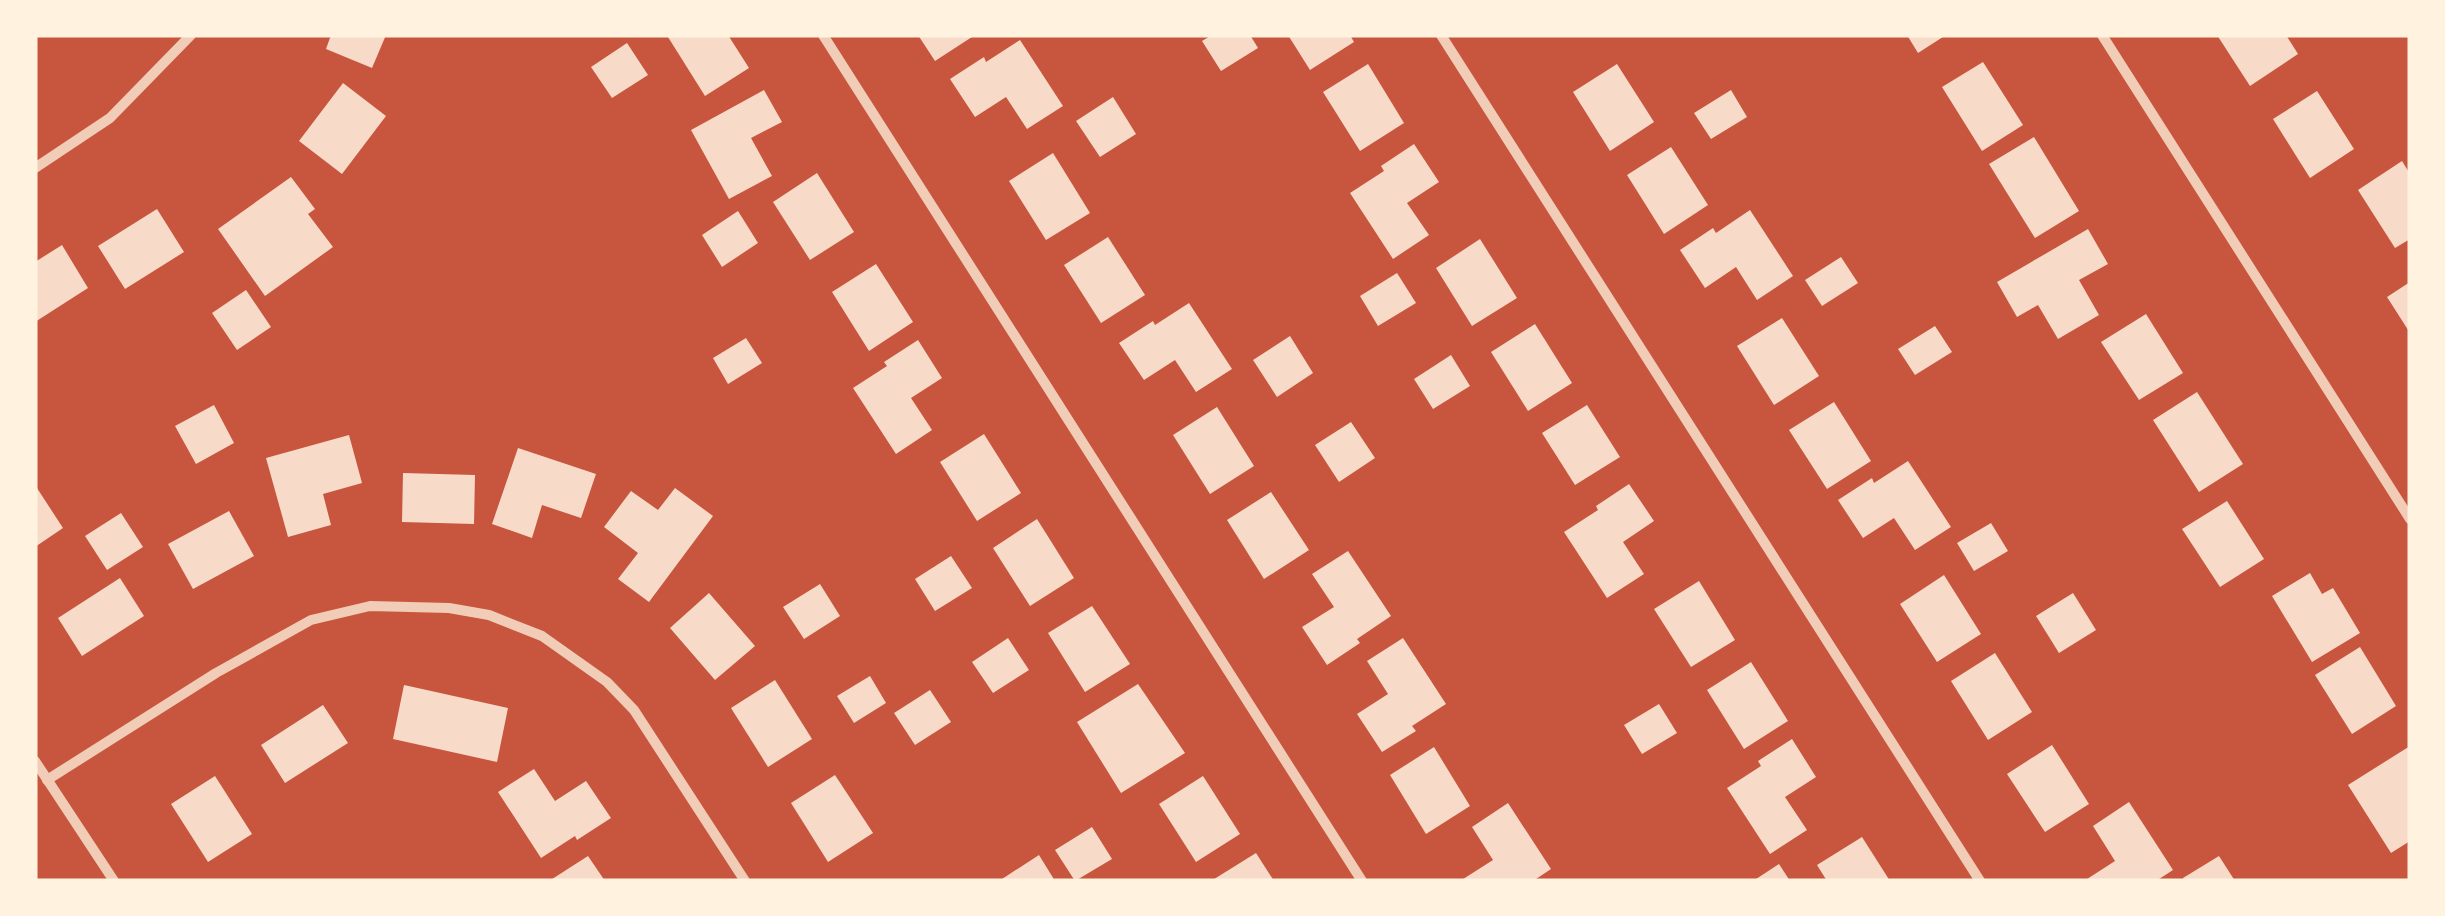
<svg xmlns="http://www.w3.org/2000/svg" width="2445" height="916" font-family="Commissioner,sans-serif">
	<style>
		.building { fill: #f7dbc8 }
		.lines { fill: none; stroke-linecap: round; stroke-linejoin: round }
		.minor { stroke: #f1ccb7; stroke-width: 10 }
	</style>
	<rect width="100%" height="100%" fill="#c8553d"/>
	<!-- building -->
	<g class="building">
		<polygon points="331,35 386,35 372,68 326,49"/>
		<polygon points="672,35 728,35 749,68 705,96 668,37"/>
		<polygon points="918,35 975,35 935,61"/>
		<polygon points="1212,35 1250,35 1258,48 1221,71 1202,41"/>
		<polygon points="1288,35 1350,35 1354,42 1310,70"/>
		<polygon points="1907,35 1946,35 1918,53"/>
		<polygon points="2217,35 2286,35 2298,54 2250,86"/>
		<polygon points="1020,40 1063,106 1027,129 1006,97 975,117 950,79 984,57 986,62"/>
		<polygon points="627,43 648,75 612,98 591,67"/>
		<polygon points="1983,62 2023,125 1982,151 1942,87"/>
		<polygon points="1368,64 1404,123 1360,151 1323,92"/>
		<polygon points="1617,64 1654,122 1610,151 1573,92"/>
		<polygon points="343,83 386,116 342,174 299,141"/>
		<polygon points="764,90 782,122 751,138 772,176 729,199 691,130"/>
		<polygon points="1731,90 1747,117 1711,139 1694,113"/>
		<polygon points="2317,91 2354,149 2310,178 2273,119"/>
		<polygon points="1113,97 1136,134 1100,157 1076,121"/>
		<polygon points="2034,137 2079,211 2035,238 1989,164"/>
		<polygon points="1414,144 1439,182 1407,203 1429,235 1393,259 1350,193 1384,171 1381,166"/>
		<polygon points="1671,147 1708,205 1664,234 1627,175"/>
		<polygon points="1053,153 1090,213 1046,240 1009,181"/>
		<polygon points="2402,161 2410,174 2410,239 2395,248 2358,190"/>
		<polygon points="817,173 854,232 810,260 773,202"/>
		<polygon points="291,177 315,209 308,214 333,247 265,296 218,229"/>
		<polygon points="157,209 184,252 125,289 98,246"/>
		<polygon points="1750,210 1793,276 1757,300 1736,267 1705,288 1680,250 1713,228 1716,233"/>
		<polygon points="738,211 758,243 722,267 702,235"/>
		<polygon points="2088,229 2108,264 2079,280 2099,315 2058,339 2038,305 2017,317 1997,282"/>
		<polygon points="1108,237 1145,295 1101,323 1064,265"/>
		<polygon points="1480,239 1517,298 1472,326 1436,268"/>
		<polygon points="62,245 88,288 35,322 35,262"/>
		<polygon points="1841,257 1858,283 1822,306 1805,280"/>
		<polygon points="876,264 913,322 869,351 832,292"/>
		<polygon points="1397,273 1416,303 1378,326 1360,296"/>
		<polygon points="2410,282 2410,333 2387,297"/>
		<polygon points="246,290 271,327 237,350 212,313"/>
		<polygon points="1189,303 1232,369 1196,392 1175,360 1144,380 1119,343 1153,321 1155,325"/>
		<polygon points="2146,314 2183,373 2139,400 2101,342"/>
		<polygon points="1782,318 1819,376 1774,405 1737,346"/>
		<polygon points="1535,324 1572,383 1528,411 1491,352"/>
		<polygon points="1935,326 1952,352 1915,375 1898,349"/>
		<polygon points="1290,336 1313,373 1277,397 1253,360"/>
		<polygon points="746,338 762,363 728,384 713,358"/>
		<polygon points="918,340 942,378 911,398 932,430 896,454 853,388 887,366 884,362"/>
		<polygon points="1451,355 1470,386 1433,409 1414,379"/>
		<polygon points="2197,392 2243,464 2199,492 2153,420"/>
		<polygon points="1834,402 1871,461 1827,489 1789,430"/>
		<polygon points="214,405 234,443 196,464 175,426"/>
		<polygon points="1587,405 1620,457 1575,485 1542,433"/>
		<polygon points="1217,407 1254,466 1210,494 1173,435"/>
		<polygon points="1351,422 1375,458 1339,482 1315,445"/>
		<polygon points="984,434 1021,493 977,521 940,462"/>
		<polygon points="349,435 362,483 323,494 331,525 288,537 266,458"/>
		<polygon points="518,448 596,474 581,518 542,505 532,538 492,524"/>
		<polygon points="1908,461 1951,527 1915,550 1894,518 1863,538 1838,500 1872,478 1874,483"/>
		<polygon points="403,473 475,475 474,524 402,522"/>
		<polygon points="1629,484 1654,521 1623,542 1644,574 1607,598 1564,532 1598,510 1596,506"/>
		<polygon points="35,485 63,528 35,547"/>
		<polygon points="675,488 713,516 649,602 618,579 638,553 604,527 631,491 658,510"/>
		<polygon points="1271,492 1309,550 1264,579 1227,520"/>
		<polygon points="2227,501 2264,559 2220,587 2182,529"/>
		<polygon points="229,511 254,556 193,589 168,544"/>
		<polygon points="121,513 143,547 107,570 85,536"/>
		<polygon points="1037,519 1074,578 1030,606 993,548"/>
		<polygon points="1991,523 2008,551 1974,571 1957,543"/>
		<polygon points="1348,551 1391,616 1357,639 1360,643 1327,665 1302,627 1334,607 1312,574"/>
		<polygon points="951,556 972,588 935,611 915,579"/>
		<polygon points="2310,573 2322,594 2333,588 2360,633 2312,662 2272,596"/>
		<polygon points="1944,575 1981,634 1937,662 1900,604"/>
		<polygon points="120,578 144,616 82,656 58,618"/>
		<polygon points="1699,581 1735,640 1691,667 1654,609"/>
		<polygon points="820,584 840,616 804,639 783,607"/>
		<polygon points="709,593 755,646 715,680 670,628"/>
		<polygon points="2073,593 2096,630 2059,653 2036,616"/>
		<polygon points="1092,606 1130,664 1085,692 1048,633"/>
		<polygon points="1008,638 1029,670 993,693 972,662"/>
		<polygon points="1403,638 1446,704 1412,726 1416,731 1382,752 1357,714 1388,694 1367,661"/>
		<polygon points="2360,647 2396,706 2352,734 2315,675"/>
		<polygon points="1995,653 2032,712 1988,740 1951,681"/>
		<polygon points="1751,662 1788,721 1744,749 1707,690"/>
		<polygon points="870,676 886,703 854,723 837,696"/>
		<polygon points="775,680 812,739 768,767 731,708"/>
		<polygon points="1138,684 1185,753 1121,793 1077,722"/>
		<polygon points="404,685 508,708 497,762 393,739"/>
		<polygon points="930,690 951,722 915,745 894,713"/>
		<polygon points="1659,704 1677,733 1642,754 1624,725"/>
		<polygon points="323,705 348,743 285,783 261,745"/>
		<polygon points="1792,739 1816,777 1785,797 1807,830 1770,854 1727,788 1761,766 1758,761"/>
		<polygon points="2052,745 2089,804 2045,832 2007,774"/>
		<polygon points="2410,746 2410,841 2391,853 2348,785"/>
		<polygon points="1434,747 1470,806 1426,834 1390,775"/>
		<polygon points="534,769 555,801 586,781 611,818 577,840 575,836 541,858 498,792"/>
		<polygon points="835,775 873,833 828,862 791,803"/>
		<polygon points="215,776 252,834 208,862 171,804"/>
		<polygon points="1203,776 1240,834 1196,862 1159,804"/>
		<polygon points="2129,802 2173,870 2156,881 2084,881 2115,861 2093,826"/>
		<polygon points="1508,803 1551,869 1533,881 1460,881 1493,860 1472,827"/>
		<polygon points="1092,827 1112,859 1075,881 1055,850"/>
		<polygon points="1862,837 1890,881 1827,881 1817,865"/>
		<polygon points="1256,853 1274,881 1211,881"/>
		<polygon points="1039,855 1055,881 1004,881 1002,879"/>
		<polygon points="588,856 605,881 549,881"/>
		<polygon points="2219,856 2235,881 2184,881 2183,878"/>
		<polygon points="1779,864 1790,881 1753,881"/>
	</g>
	<g class="lines">
		<!-- minor -->
		<g class="minor">
			<polyline points="823,35 1362,881"/>
			<polyline points="1441,35 1980,881"/>
			<polyline points="2102,35 2410,519"/>
			<polyline points="35,168 110,118 191,35"/>
			<polyline points="35,761 114,881"/>
			<polyline points="47,780 216,673 311,620 370,606 449,608 489,615 542,636 607,682 634,710 745,881"/>
		</g>
	</g>
	<!-- border -->
	<rect width="2445" height="916" fill="none" stroke="#fff3e0" stroke-width="75"/>
</svg>
